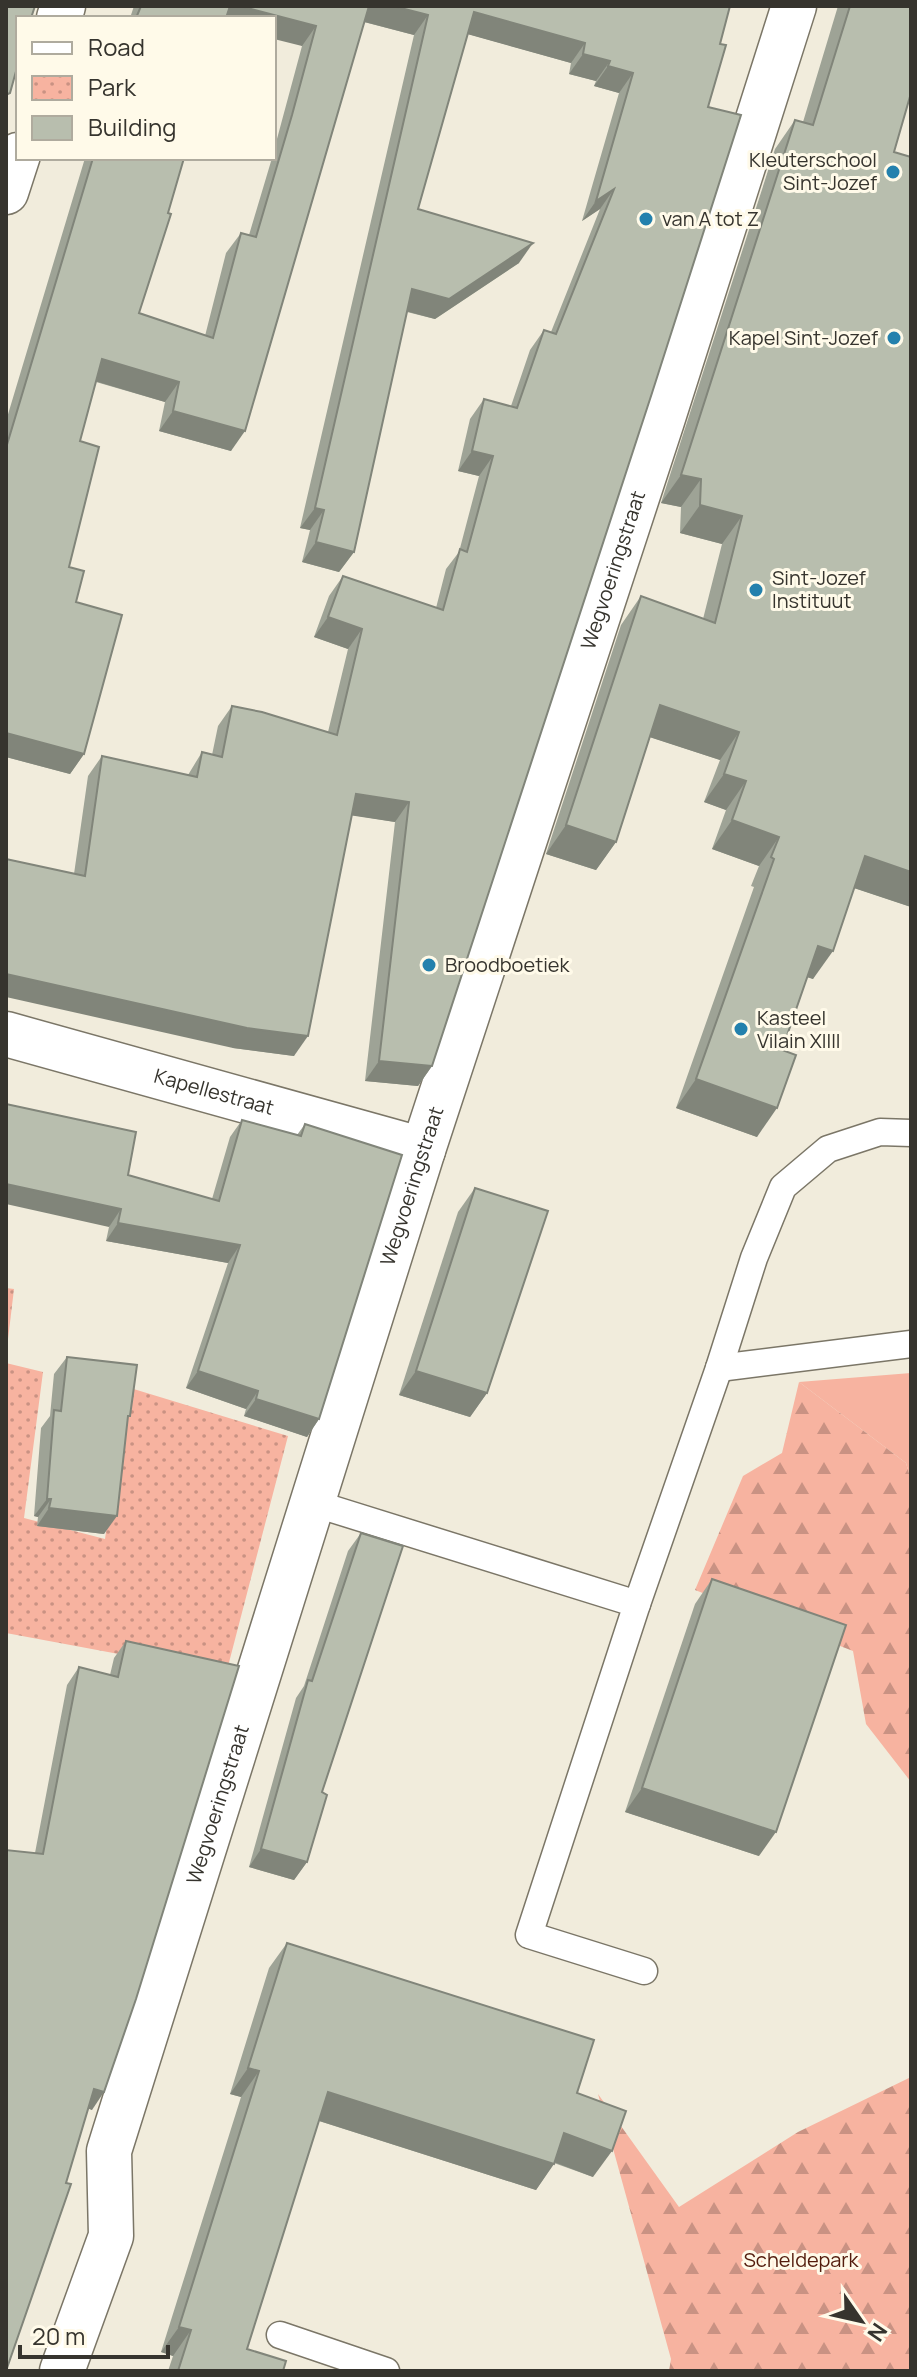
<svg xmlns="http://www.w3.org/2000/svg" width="917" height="2377" font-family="Manrope,sans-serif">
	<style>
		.grass { fill: #f7b3a0 }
		.forest { fill: url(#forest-firs) }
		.park { fill: url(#park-dots) }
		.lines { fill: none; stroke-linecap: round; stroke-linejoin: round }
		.lane-casing { stroke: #7b7667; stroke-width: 29 }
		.street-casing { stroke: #7b7667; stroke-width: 47 }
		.secondary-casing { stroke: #7b7667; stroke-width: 47 }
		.lane { stroke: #fff; stroke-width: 26 }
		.street { stroke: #fff; stroke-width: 44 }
		.secondary { stroke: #fff; stroke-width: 44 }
		.wall { fill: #9ea396 }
		.shaded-wall { fill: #81857a }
		.building { fill: #b8beae; stroke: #81857a; stroke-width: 2 }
		.poi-dot { fill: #2481ad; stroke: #fffae9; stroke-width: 3 }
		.labels { text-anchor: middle; stroke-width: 6; stroke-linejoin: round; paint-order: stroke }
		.poi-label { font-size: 20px; fill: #36342e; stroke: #fffae9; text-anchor: start }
		.street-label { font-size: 20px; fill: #36342e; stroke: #fffae9 }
		.park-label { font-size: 20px; fill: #541c0d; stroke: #fffae9 }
	</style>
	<defs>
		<pattern id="forest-firs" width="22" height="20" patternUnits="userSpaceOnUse" patternTransform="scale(2)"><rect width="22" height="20" fill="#f7b3a0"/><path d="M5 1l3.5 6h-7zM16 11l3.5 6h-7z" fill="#c99283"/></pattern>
		<pattern id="park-dots" width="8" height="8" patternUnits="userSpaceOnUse" patternTransform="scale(2)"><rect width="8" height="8" fill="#f7b3a0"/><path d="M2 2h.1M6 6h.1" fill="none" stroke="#c99283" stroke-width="1.8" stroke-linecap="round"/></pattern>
	</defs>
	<rect width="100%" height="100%" fill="#f1ecdc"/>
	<!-- grass -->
	<polygon class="grass" points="911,1373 911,1480 906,1463 799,1382"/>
	<!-- forest -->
	<g class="forest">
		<polygon points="799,1382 906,1463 911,1480 911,1782 866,1724 853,1651 695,1590 743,1476 782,1453"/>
		<polygon points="911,2077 911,2371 669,2371 671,2359 598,2094 679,2207 798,2132"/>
	</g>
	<!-- park -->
	<g class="park">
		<polygon points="6,1288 14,1289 6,1356"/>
		<polygon points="6,1363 43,1372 24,1518 105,1539 127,1387 288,1436 226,1674 6,1633"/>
	</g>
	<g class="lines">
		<defs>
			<g id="lane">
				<polyline points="719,1368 911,1344"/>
				<polyline points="313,1503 637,1604 529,1935 644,1971"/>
				<polyline points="637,1604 719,1368 754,1258 783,1187 828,1149 880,1132 911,1133"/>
				<polyline points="280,2335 386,2371"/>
			</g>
			<g id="street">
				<polyline points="59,18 63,6"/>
				<polyline points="6,192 18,155"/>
				<path id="s1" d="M6 1034 423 1150"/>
			</g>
			<g id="secondary">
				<path id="s2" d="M62 2371 111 2236 109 2151 423 1150 662 421 794 6"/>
			</g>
		</defs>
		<!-- lane casing -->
		<use href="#lane" class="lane-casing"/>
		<!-- street casing -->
		<use href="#street" class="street-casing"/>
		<!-- secondary casing -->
		<use href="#secondary" class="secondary-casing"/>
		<!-- lane -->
		<use href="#lane" class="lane"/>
		<!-- street -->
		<use href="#street" class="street"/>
		<!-- secondary -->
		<use href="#secondary" class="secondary"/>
	</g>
	<!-- wall -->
	<g class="wall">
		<polygon points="134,6 730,6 432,1066 418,1086 365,1081 395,822 352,815 294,1056 233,1048 74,874 88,776 102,756 188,775 202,752 212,755 218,726 232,706 328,732 348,649 314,637 329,596 343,576 436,608 446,569 459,552 479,476 458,471 470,419 484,399 511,406 530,350 544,330 551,332 600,209 582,221 619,93 594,86 596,81 569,74 571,63 468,34 418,209 519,263 435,319 407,312 354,552 339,572 302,562 310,530 300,528 414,35 364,22 231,451 159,431 165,402 96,382 80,441 69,567 76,602 84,754 70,774 6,757 6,421 85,158 184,158 139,313 205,336 226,253 241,233 249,235 272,158 274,158 274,150 302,46 274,18 130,18"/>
		<polygon points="838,6 911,6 894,152 911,157 911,907 854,888 813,979 807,977 782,1050 757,1137 676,1108 754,887 751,886 759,866 712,849 726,810 704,802 720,760 650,737 616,842 596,870 546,854 621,625 641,596 703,619 722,544 680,533 681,507 661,503 775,149 795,120 803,122"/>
		<polygon points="242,1120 297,1135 305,1124 319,1419 307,1437 244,1416 246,1409 186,1388 228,1263 106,1241 109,1227 128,1175 212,1199 230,1137"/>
		<polygon points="475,1188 487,1393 470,1417 399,1395 458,1212"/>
		<polygon points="67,1357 128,1420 104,1534 37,1526 38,1517 34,1516 41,1428 50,1416 54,1374"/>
		<polygon points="361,1533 322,1792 307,1862 294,1880 249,1867 296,1698 304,1686 348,1551"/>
		<polygon points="712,1579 759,1856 625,1812 695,1604"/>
		<polygon points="126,1641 92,2110 88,2108 35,1853 67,1685 79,1667 110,1675 114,1658"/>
		<polygon points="287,1943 577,2093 593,2177 554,2163 536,2190 319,2121 247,2349 283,2371 168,2371 173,2356 161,2352 241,2097 230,2094 269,1968"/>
	</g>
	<!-- shaded-wall -->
	<g class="shaded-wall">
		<polygon points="228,6 240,6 316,26 302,46 274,39 274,18 220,18"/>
		<polygon points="367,6 393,6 428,15 414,35 357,20"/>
		<polygon points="474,12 585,43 571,63 460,32"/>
		<polygon points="583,54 610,61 596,81 569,74"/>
		<polygon points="608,66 633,73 619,93 594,86"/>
		<polygon points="614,189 600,209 582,221 596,201"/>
		<polygon points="533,243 519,263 435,319 398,309 412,289"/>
		<polygon points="102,359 179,382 165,402 88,379"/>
		<polygon points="173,411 245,431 231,451 159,431"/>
		<polygon points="472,451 493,456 479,476 458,471"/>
		<polygon points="681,475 701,479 681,507 661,503"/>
		<polygon points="700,505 742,516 722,544 680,533"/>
		<polygon points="315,508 324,510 310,530 300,528"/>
		<polygon points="316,542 354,552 339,572 302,562"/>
		<polygon points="328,617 362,629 348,649 314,637"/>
		<polygon points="660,705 739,732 720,760 640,734"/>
		<polygon points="6,733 84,754 70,774 6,757"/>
		<polygon points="724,774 746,781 726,810 704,802"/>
		<polygon points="356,794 409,802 395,822 342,814"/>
		<polygon points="732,820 779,837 759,866 712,849"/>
		<polygon points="566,825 616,842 596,870 546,854"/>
		<polygon points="865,856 911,872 911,907 845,885"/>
		<polygon points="818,946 833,951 813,979 798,974"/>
		<polygon points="6,974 308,1036 294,1056 233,1048 6,997"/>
		<polygon points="379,1061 432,1066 418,1086 365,1081"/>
		<polygon points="696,1079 777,1108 757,1137 676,1108"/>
		<polygon points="6,1184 121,1209 109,1227 6,1204"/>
		<polygon points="118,1223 240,1245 228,1263 106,1241"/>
		<polygon points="198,1371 258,1391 246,1409 186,1388"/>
		<polygon points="416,1371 487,1393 470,1417 399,1395"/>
		<polygon points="256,1399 319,1419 307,1437 244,1416"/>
		<polygon points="47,1499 51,1499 38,1517 34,1516"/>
		<polygon points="49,1508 117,1516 104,1534 37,1526"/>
		<polygon points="642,1788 776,1832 759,1856 625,1812"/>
		<polygon points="261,1849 307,1862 294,1880 249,1867"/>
		<polygon points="248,2068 259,2071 241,2097 230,2094"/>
		<polygon points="94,2089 104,2092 92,2110 82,2106"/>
		<polygon points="328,2092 554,2164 536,2190 310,2118"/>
		<polygon points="564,2133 612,2151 593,2177 546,2159"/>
		<polygon points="179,2327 191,2330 173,2356 161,2352"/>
	</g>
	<!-- building -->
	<g class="building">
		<polygon points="6,6 35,6 31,18 18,18 18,64 10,93 6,95"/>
		<polygon points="141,6 230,6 226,18 136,18"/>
		<polygon points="240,6 369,6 245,431 173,411 179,382 102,359 80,441 99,447 69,567 84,571 76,602 122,615 84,754 6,733 6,448 93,158 184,158 168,213 171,214 139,313 213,338 241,233 256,237 292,115 316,26"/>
		<polygon points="393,6 730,6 720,44 726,45 708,107 741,115 652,393 432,1066 379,1061 409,802 356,794 308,1036 247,1028 6,974 6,859 85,876 102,756 197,777 202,752 222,757 232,706 262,712 337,735 362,629 328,617 343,576 443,610 460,549 467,552 493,456 472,451 484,399 517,408 544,330 556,334 614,189 596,201 633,73 608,66 610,61 583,54 585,43 474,12 418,209 533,243 449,299 412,289 354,552 316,542 324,510 315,508 428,15"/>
		<polygon points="850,6 911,6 911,93 894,152 911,157 911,872 865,856 833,951 818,946 782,1050 796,1055 777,1108 696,1079 774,859 771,857 779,837 732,820 746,781 724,774 739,732 660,705 616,842 566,825 641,596 715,623 742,516 700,505 701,479 681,475 795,120 813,125"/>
		<polygon points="6,1104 136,1132 128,1175 219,1201 242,1120 301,1136 305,1124 402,1155 319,1419 256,1399 258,1391 198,1371 240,1245 118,1223 121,1209 6,1184"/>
		<polygon points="475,1188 548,1211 487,1393 416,1371"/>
		<polygon points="67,1357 137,1365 130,1416 128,1416 117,1516 49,1508 51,1499 47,1499 54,1410 61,1411"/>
		<polygon points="361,1533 403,1546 322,1792 327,1795 307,1862 261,1849 308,1680 312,1681"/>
		<polygon points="712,1579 846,1625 776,1832 642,1788"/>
		<polygon points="126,1641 239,1666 136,1999 104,2092 94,2089 66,2183 71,2184 6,2371 6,1850 43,1854 79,1667 118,1677"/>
		<polygon points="287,1943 594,2040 577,2093 626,2111 612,2151 564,2133 554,2164 328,2092 247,2349 286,2361 283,2371 178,2371 191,2330 179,2327 259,2071 248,2068"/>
	</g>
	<!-- markers -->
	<g class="poi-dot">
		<circle cx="893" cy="172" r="8"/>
		<circle cx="646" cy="219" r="8"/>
		<circle cx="894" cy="338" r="8"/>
		<circle cx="756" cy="590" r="8"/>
		<circle cx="429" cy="965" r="8"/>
		<circle cx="741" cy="1029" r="8"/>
	</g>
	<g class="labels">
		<!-- poi labels -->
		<g class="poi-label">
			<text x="877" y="167" text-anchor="end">Kleuterschool<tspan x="877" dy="23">Sint-Jozef</tspan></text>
			<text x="662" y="226">van A tot Z</text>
			<text x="878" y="345" text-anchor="end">Kapel Sint-Jozef</text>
			<text x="772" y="585">Sint-Jozef<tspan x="772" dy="23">Instituut</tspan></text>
			<text x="445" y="972">Broodboetiek</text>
			<text x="757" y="1025">Kasteel<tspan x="757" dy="23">Vilain XIIII</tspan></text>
		</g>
		<!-- street labels -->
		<g class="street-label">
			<text dy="7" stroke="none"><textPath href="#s2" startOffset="1888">Wegvoeringstraat</textPath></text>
			<text dy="7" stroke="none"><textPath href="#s1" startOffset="216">Kapellestraat</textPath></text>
			<text dy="7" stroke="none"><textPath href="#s2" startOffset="1240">Wegvoeringstraat</textPath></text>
			<text dy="7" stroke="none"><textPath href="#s2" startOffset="592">Wegvoeringstraat</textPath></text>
		</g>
		<!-- park labels -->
		<g class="park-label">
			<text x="801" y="2267">Scheldepark</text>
		</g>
	</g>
	<!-- border -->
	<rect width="917" height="2377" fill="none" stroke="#36342e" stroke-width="16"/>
	<!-- legend -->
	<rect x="16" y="16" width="260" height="144" fill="#fffae9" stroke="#afab9e" stroke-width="2"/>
	<rect x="32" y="42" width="40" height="12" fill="#ffffff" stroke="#afab9e" stroke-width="2"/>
	<text x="88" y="56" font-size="24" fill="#36342e">Road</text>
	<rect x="32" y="76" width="40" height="24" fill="url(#park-dots)" stroke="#afab9e" stroke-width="2"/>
	<text x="88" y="96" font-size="24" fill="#36342e">Park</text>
	<rect x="32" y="116" width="40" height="24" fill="#b8beae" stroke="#afab9e" stroke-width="2"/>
	<text x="88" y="136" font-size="24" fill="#36342e">Building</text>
	<!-- north arrow -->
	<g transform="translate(861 2321) rotate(124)" stroke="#fffae9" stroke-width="6" paint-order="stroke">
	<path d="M0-6L14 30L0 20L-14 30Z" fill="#36342e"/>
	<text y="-12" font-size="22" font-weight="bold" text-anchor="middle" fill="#36342e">N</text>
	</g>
	<!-- scale -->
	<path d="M20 2345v12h148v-12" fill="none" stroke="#36342e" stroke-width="4"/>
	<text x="32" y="2345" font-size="24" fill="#36342e" stroke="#fffae9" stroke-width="6" paint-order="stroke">20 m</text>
</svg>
